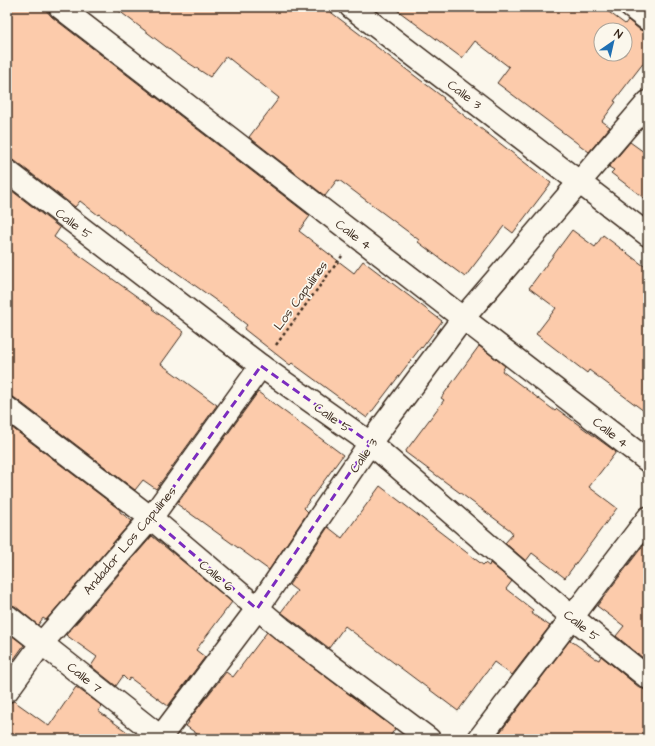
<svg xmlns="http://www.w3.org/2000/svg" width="655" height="746" font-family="'Architects Daughter',sans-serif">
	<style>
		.building { fill: #fccbab; stroke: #3b2a1e; fill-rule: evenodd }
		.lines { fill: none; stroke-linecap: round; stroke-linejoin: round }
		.minor-casing { stroke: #3b2a1e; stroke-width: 25 }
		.path { stroke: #3b2a1e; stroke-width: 2.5; stroke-dasharray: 3 3; stroke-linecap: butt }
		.minor { stroke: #fbf7ec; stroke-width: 22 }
		.marked { fill: none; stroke: #7b2cbf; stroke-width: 3; stroke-dasharray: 8 5; stroke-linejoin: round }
		.labels { text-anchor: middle; stroke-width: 3.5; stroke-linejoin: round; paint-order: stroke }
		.street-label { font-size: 13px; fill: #3b2a1e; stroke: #fbf7ec }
	</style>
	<rect width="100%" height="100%" fill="#fbf7ec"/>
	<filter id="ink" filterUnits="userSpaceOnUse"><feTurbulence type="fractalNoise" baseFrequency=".025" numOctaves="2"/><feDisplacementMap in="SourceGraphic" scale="8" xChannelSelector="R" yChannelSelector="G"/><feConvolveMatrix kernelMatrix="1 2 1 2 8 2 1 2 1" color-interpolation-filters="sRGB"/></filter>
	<g filter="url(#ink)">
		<!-- building -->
		<g class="building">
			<polygon points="7,7 43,7 52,17 310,216 299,231 354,273 363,261 442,321 422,348 421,347 367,418 292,363 290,365 244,329 247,325 234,315 235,314 162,262 99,214 98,215 80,201 75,207 15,161 7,159"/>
			<polygon points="114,7 324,7 444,98 443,99 551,183 513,233 504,226 465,277 418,242 419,240 339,180 339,181 337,180 325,196 249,137 279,98 226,56 210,77 178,56"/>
			<path d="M393 7H602L625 24 628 20 640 30 648 32V57L614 101 616 102 602 121 610 127 589 152 497 83 509 67 475 41 462 58ZM601 30H625V54H601Z"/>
			<polygon points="630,142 648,155 648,201 611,173 614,170 609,167"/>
			<polygon points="7,187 60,228 54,237 153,308 152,309 184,332 161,364 217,405 156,489 143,480 135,490 15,398 7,396"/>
			<polygon points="572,230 595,247 603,235 648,269 648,414 589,370 587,373 536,334 556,308 529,288"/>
			<polygon points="479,346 505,366 502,371 555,411 557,409 616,452 589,487 617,508 565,578 532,553 526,561 505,543 513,534 510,530 405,452 444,400 441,398"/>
			<polygon points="258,392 343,455 304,508 308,512 269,570 177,504"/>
			<polygon points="7,424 120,510 120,512 132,521 46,620 43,618 38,625 15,606 7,604"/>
			<polygon points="380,486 483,565 485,563 489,566 490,563 512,581 506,589 533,610 531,613 550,626 512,675 494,662 458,711 345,626 329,648 281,612 297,591 289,585 328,527 342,538"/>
			<polygon points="152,536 232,602 196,650 205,657 168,706 130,678 128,681 123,676 116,686 91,666 97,657 66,635"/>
			<polygon points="648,539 648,662 616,636 624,626 597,606"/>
			<polygon points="7,632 24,645 7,669"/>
			<polygon points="267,632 395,729 388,739 204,739 186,726 189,722 188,721 226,672 233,677"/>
			<polygon points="570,640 595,658 599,660 601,656 640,688 648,690 648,739 495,739"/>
			<polygon points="76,687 102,706 98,711 137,739 7,739 7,703 14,701 49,726"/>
		</g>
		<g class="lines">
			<defs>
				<g id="minor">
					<path d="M60 7C256 159 453 309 648 461"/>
					<polyline points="351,7 648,235"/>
					<polyline points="631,7 648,20"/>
					<polyline points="7,171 261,366 370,443 572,617 648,678"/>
					<polyline points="7,408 151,518 281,628 429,739"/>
					<polyline points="7,616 163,739"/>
					<polyline points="7,691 42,643 151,518 261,366"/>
					<polyline points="159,739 257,609 370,443 464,317 648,102"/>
					<polyline points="479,739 648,518"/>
				</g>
			</defs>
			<!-- minor casing -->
			<use href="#minor" class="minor-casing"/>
			<!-- path -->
			<polyline class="path" points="276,345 342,256"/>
			<!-- minor -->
			<use href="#minor" class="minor"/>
		</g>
	</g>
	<!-- marked area -->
	<path class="marked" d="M261 366 370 443 257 609 151 518Z"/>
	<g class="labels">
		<!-- street labels -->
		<g class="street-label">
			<text transform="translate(465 94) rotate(37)" y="5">Calle 3</text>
			<text transform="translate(74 223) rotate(37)" y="5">Calle 5</text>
			<text transform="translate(354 234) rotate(37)" y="5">Calle 4</text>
			<text transform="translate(300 295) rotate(-54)" y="5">Los Capulines</text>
			<text transform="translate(333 417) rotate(35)" y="5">Calle 5</text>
			<text transform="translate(611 432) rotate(38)" y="5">Calle 4</text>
			<text transform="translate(363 455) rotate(-55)" y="5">Calle 3</text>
			<text transform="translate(129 540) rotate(-50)" y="5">Andador Los Capulines</text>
			<text transform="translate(217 575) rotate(40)" y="5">Calle 6</text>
			<text transform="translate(582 625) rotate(39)" y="5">Calle 5</text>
			<text transform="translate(85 677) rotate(39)" y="5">Calle 7</text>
		</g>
	</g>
	<!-- margin -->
	<rect width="655" height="746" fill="none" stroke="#fbf7ec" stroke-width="24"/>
	<rect x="12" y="12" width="631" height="722" fill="none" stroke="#3b2a1e" stroke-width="1.5" filter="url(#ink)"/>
	<!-- north arrow -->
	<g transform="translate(613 42) rotate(34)"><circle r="19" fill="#fbf7ec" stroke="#aea59a"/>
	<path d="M0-3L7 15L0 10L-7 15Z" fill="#1f6fb2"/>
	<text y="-6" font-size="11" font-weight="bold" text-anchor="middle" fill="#3b2a1e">N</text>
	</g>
</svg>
